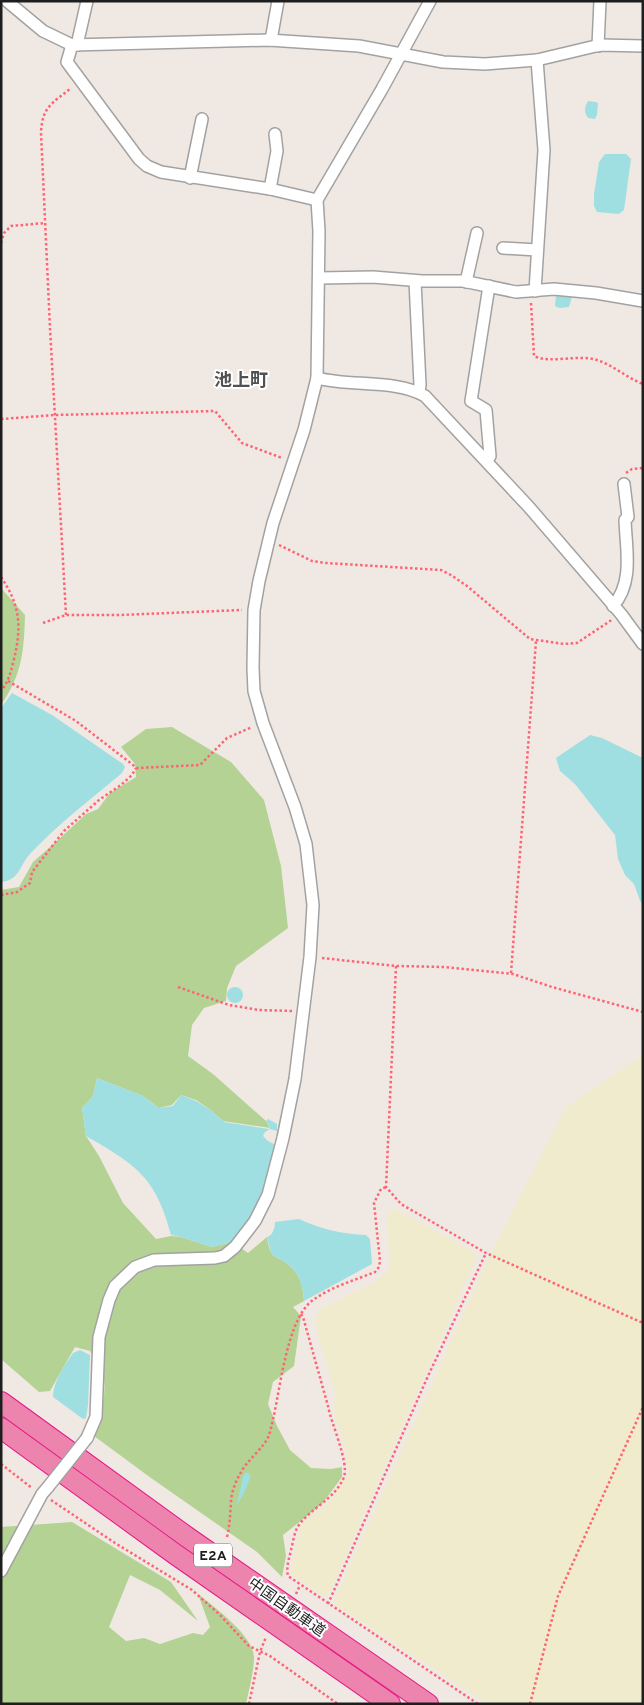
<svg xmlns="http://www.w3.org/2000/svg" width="644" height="1705" font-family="Overpass,'Noto Sans JP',sans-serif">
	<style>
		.farmland { fill: #f0ebcc }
		.forest { fill: #b3d294 }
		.water { fill: #9fdfe1 }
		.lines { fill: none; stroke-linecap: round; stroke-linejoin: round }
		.minor-casing { stroke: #a2a2a2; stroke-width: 14 }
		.motorway-casing { stroke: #e71688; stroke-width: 22 }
		.path { stroke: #ff6474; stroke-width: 2.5; stroke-dasharray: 2.5 2.5; stroke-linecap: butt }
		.minor { stroke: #fff; stroke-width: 11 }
		.motorway { stroke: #ed84ad; stroke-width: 20 }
		.minor-bridge-casing { stroke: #a2a2a2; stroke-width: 14; stroke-linecap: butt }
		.minor-bridge { stroke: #fff; stroke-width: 11 }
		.labels { text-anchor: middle; stroke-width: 4; stroke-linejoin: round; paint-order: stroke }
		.shield { fill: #fff; stroke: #626262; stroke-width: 1 }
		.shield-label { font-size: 14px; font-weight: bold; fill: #1e1e1e }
		.street-label { font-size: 15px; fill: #1e1e1e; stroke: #fff }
		.quarter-label { font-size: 18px; font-weight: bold; fill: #515151; stroke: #fff }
	</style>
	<rect width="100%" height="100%" fill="#f0e9e3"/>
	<!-- farmland -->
	<g class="farmland">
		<polygon points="643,1055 643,1704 488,1704 333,1603 488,1259 566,1107"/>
		<polygon points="395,1209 478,1254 330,1591 326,1596 322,1595 291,1574 291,1571 300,1527 309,1518 330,1501 348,1475 346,1450 334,1414 335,1392 318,1335 315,1317 321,1309 372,1284 390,1269 387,1215"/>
	</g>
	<!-- forest -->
	<g class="forest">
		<path d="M1 588 25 615C24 651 22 674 1 705Z"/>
		<path d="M172 727 231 762 264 800 281 866 288 928 236 966 227 988 226 1001 204 1008 192 1025 188 1056 213 1074 266 1121 270 1128 223 1121 212 1111 196 1100 181 1095 172 1105 159 1108 143 1096 97 1078 93 1096 82 1108 86 1136 99 1156 123 1203 156 1239 171 1236 181 1237 212 1247 232 1242 248 1253 267 1237C268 1243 269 1251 274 1256 277 1258 282 1260 285 1262 299 1272 303 1284 304 1301L293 1307 301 1316 294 1366 273 1382 268 1404 277 1426 290 1450 311 1468 331 1469 342 1467V1477L322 1504 283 1535 286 1556 282 1577 257 1552 151 1478 94 1436C97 1417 107 1399 104 1380 103 1371 94 1359 90 1351L75 1347 50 1391 39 1392 1 1359V890L19 887 33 862 58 840 86 814 98 809 110 793 136 777 135 764 121 747 146 729Z"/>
		<path d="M72 1522 171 1582 198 1621 160 1590 130 1575 109 1627 126 1641 144 1638 160 1644 193 1633 203 1635 210 1627 198 1594C214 1607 253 1635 254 1657 254 1672 249 1689 246 1704H1V1527Z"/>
	</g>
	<!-- water -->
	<g class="water">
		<path d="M588 101 596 102 598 103 597 115 595 119 588 118C584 112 584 108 588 101Z"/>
		<polygon points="605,154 626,154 631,159 624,210 619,214 597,212 594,206 594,194 599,162"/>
		<polygon points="556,294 570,295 572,297 569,307 559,308 555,306"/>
		<path d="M12 693 52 715 123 764 125 767 122 773C91 799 58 824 30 854 19 866 20 880 1 882V708Z"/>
		<polygon points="590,735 602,738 643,758 643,903 640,901 634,884 625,875 618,859 615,835 575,784 560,771 556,758"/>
		<circle cx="235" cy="995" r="8"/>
		<path d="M97 1078 143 1096 159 1108 173 1106 181 1095 196 1101 212 1111 224 1122 269 1129 270 1127 266 1121 268 1119 277 1124V1131L270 1129 265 1132 263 1136 268 1141 276 1145 273 1175 246 1228 232 1242 212 1247 181 1237 171 1235C156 1177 136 1165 86 1136L82 1108 93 1096Z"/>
		<path d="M299 1219C320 1229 343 1234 366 1235L370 1239 372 1264 304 1301C303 1284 299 1272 285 1262 282 1260 277 1258 274 1256 269 1251 269 1243 267 1237 273 1235 275 1228 275 1222Z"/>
		<path d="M80 1350 90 1355 88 1405 86 1418 83 1419 53 1397C53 1382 65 1365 73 1353Z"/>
		<polygon points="245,1473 248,1473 251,1476 244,1493 237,1505 243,1476"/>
	</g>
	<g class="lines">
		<defs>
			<g id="minor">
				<polyline points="7,1 43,31 72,45 269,40 359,46 443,62 485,64 537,60 600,45 643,46"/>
				<polyline points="271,40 278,1"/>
				<polyline points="72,45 67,62 139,159 147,166 161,172 270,189 317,200"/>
				<polyline points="77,45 87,1"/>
				<polyline points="598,46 600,1"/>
				<polyline points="190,178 202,119"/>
				<polyline points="270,189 277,151 275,134"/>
				<polyline points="503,248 537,250"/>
				<polyline points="319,278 373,277 422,281 463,281 516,292 554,289 596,293 643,301"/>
				<polyline points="415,281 420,385 419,392"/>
				<polyline points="466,282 477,233"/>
				<polyline points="535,291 544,150 537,60"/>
				<path d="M317 378C351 387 395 379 425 396L528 506 621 614 643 644"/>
				<polyline points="487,461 490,456 486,410 471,401 489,286"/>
				<path d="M613 606C634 582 626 549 625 520L628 517 624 484"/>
				<polyline points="87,1438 96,1417 99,1337 109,1300 115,1286 135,1267 154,1260 215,1258 224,1256 235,1247 255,1221 268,1195 283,1138 295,1079 310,957 313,905 306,844 295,807 263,723 254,691 253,668 254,610 259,581 273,523 304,430 317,378 319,231 317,200 382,89 430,1"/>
				<polyline points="1,1571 42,1494 48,1487"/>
			</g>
			<g id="motorway">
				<polyline points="1,1402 187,1537 428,1704"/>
				<polyline points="1,1428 175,1554 390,1704"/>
			</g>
		</defs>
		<!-- minor casing -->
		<use href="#minor" class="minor-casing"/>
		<!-- motorway casing -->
		<use href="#motorway" class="motorway-casing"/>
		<!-- path -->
		<g class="path">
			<polyline points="1,243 4,233 11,226 45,223"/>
			<path d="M531 303 534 356C550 364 578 354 597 360 613 365 627 378 643 384"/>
			<polyline points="1,419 55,415 215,411 242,443 282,458"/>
			<polyline points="626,473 632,469 643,468"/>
			<polyline points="279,545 312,561 326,563 441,570 451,575 467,586 530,639 564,644 577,643 613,619"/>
			<path d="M1 577C20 605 22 626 14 659 11 671 9 681 1 691"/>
			<path d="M66 615 50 328 41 133C42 106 53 103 71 88"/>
			<polyline points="43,623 66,615 120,615 242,610"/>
			<polyline points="8,681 76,721 137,768 200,765 227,738 252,727"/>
			<polyline points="1,895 17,892 30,883 32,872 64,831 99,800 121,785 132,775 136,768"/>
			<polyline points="322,958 396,966 445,967 513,974 552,987 643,1012"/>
			<polyline points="396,966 386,1187 401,1204 486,1253 643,1323"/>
			<polyline points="511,973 536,641"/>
			<polyline points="178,987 229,1005 259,1010 293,1011"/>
			<path d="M301 1314 303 1317 328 1406C331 1423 349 1462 344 1477 335 1500 308 1509 297 1528 294 1534 293 1543 291 1550 289 1559 286 1567 288 1576L478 1704"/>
			<polyline points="1,1464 32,1488"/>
			<polyline points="51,1500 115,1543 192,1590 219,1614 249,1646 270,1656 338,1704"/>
			<path d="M227 1537C230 1525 230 1515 231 1503 231 1493 235 1483 240 1474 246 1461 265 1447 269 1435 280 1401 284 1321 313 1300 331 1287 355 1280 375 1272L379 1267 380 1261 374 1203 381 1189 386 1187"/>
			<polyline points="296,1594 300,1585"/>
			<polyline points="328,1604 428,1376 486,1253"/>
			<polyline points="249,1704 260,1652 266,1637"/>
			<polyline points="530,1704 558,1596 643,1407"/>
		</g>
		<!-- minor -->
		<use href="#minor" class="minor"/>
		<!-- motorway -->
		<use href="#motorway" class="motorway"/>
		<defs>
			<polyline id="minor-bridge" points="48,1487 87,1438"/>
		</defs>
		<!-- minor-bridge casing -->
		<use href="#minor-bridge" class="minor-bridge-casing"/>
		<!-- minor-bridge -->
		<use href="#minor-bridge" class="minor-bridge"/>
	</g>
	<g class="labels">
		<!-- shield labels -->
		<rect class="shield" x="194" y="1543.5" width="38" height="23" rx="4"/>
		<g class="shield-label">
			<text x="213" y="1560">E2A</text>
		</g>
		<!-- street labels -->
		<g class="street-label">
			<text transform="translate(287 1607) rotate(35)" y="5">中国自動車道</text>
		</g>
		<!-- quarter labels -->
		<g class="quarter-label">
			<text x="241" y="386">池上町</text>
		</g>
	</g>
	<!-- border -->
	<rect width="644" height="1705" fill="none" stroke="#1e1e1e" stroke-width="5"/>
</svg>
